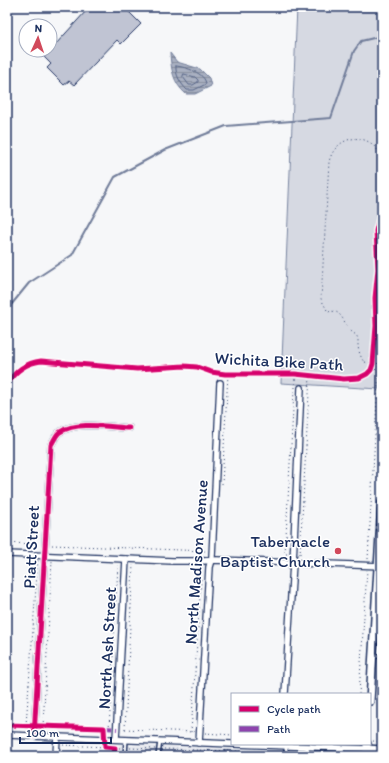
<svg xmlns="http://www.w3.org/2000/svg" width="389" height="763" font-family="Itim,sans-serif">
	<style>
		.built { fill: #e6e8ee }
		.green { fill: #d6d9e2; stroke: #7884a0 }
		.water { fill: url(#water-rules); stroke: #707c99 }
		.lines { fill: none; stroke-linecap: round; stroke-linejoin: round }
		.shore { stroke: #546386; stroke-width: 1 }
		.stream { stroke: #707c99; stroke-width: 2 }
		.building { fill: #c0c4d3; stroke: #1b2f5e }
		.service-casing { stroke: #1b2f5e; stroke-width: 6 }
		.minor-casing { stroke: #1b2f5e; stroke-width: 8 }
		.tertiary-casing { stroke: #1b2f5e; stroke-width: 10 }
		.path { stroke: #1b2f5e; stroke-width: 1; stroke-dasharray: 1 3; stroke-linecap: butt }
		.service { stroke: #fff; stroke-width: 3 }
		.minor { stroke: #fff; stroke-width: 5.5 }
		.tertiary { stroke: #fff; stroke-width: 7 }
		.quiet { stroke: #8e44ad; stroke-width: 4; stroke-dasharray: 8 4; stroke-linecap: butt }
		.cycleway-casing { stroke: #fff; stroke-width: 8 }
		.cycleway { stroke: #d6006c; stroke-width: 5 }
		.poi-dot { fill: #d1495b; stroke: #fff; stroke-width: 1.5 }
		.labels { text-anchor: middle; stroke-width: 3; stroke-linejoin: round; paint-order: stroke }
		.street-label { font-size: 17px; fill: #1b2f5e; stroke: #fff }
		.poi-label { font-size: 17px; fill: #1b2f5e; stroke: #fff; text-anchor: end }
	</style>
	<defs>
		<pattern id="water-rules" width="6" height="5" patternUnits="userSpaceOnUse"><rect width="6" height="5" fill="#a9b0c1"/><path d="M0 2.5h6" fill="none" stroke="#8990a0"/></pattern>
	</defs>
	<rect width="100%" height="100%" fill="#f6f7f9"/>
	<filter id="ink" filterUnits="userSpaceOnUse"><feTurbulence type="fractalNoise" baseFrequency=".025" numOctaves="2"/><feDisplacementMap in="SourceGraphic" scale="8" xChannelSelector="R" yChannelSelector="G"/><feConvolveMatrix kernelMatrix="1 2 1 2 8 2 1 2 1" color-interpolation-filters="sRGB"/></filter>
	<g filter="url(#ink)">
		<!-- built -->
		<polygon class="built" points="115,745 293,751 293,756 114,756"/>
		<!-- green -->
		<polygon class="green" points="297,7 382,7 382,379 379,380 379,389 281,383"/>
		<!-- water -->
		<path class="water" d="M170 53 177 62 200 69 209 78 211 86 195 94H186C173 83 171 69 170 53Z"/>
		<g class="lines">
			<!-- shore -->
			<g class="shore">
				<path d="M176 66C186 67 205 73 206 84L194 90H187C181 84 175 75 176 66Z"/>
				<polygon points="184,74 195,77 198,80 198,82 193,85 189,85 183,77"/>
			</g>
			<!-- stream -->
			<polyline class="stream" points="7,310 29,283 72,255 115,177 165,150 226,126 331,118 354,51 361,41 382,36"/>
		</g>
		<!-- building -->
		<polygon class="building" points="85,7 124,7 141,24 121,44 117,40 74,85 69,81 64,85 47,68 51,64 44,57 87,10"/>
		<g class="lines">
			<defs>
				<g id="service">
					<polyline points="374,656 382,656"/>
					<polyline points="125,756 126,740"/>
					<polyline points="158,756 160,741"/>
					<polyline points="286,756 286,746"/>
					<polyline points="307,756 307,747"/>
				</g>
				<g id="minor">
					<polyline points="7,554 173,561 203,561 217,560 382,566"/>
					<polyline points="285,694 293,563 301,388"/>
					<polyline points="7,735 232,744"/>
					<path d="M34 736 51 445C54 441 56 434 60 432 77 421 109 427 129 428"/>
					<polyline points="116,739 126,559"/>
					<polyline points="199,743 209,567 212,557 220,383"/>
					<polyline points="234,744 367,749"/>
					<polyline points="56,756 57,737"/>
				</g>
				<g id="tertiary">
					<polyline points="370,701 382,502"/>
					<polyline points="367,749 382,750"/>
					<polyline points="367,756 367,744"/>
				</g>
			</defs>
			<!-- service casing -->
			<use href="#service" class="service-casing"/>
			<!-- minor casing -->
			<use href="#minor" class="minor-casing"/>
			<!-- tertiary casing -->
			<use href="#tertiary" class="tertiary-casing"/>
			<!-- path -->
			<g class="path">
				<path d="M382 156C379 152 376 148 372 144 354 131 333 143 329 162L321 299 328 312C341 308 343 322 350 330 352 333 357 334 358 339 358 341 358 343 358 345 358 350 361 358 364 362L382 364"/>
				<polyline points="295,388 295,374"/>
				<polyline points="222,484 228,374"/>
				<polyline points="7,543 38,544"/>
				<polyline points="52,545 206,551"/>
				<polyline points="287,554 285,554 294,391"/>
				<polyline points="300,554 310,376"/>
				<polyline points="368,559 379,364"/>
				<polyline points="359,694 367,570"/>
				<polyline points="26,725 38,560"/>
				<polyline points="43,726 52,561"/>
				<polyline points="109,729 118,565"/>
				<polyline points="125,729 133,565"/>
				<polyline points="125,729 194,732"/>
				<polyline points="191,732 202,567"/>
				<polyline points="205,733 232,735"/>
				<polyline points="373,741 382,742"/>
				<polyline points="63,745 105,747"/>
				<polyline points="115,748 121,748"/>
				<polyline points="130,748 155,749"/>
				<polyline points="164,749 260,752 268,755 282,755"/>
				<polyline points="115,750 117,756"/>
				<polyline points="311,754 346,756"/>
				<polyline points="291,756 302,755"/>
			</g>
			<!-- service -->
			<use href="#service" class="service"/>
			<!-- minor -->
			<use href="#minor" class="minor"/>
			<!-- tertiary -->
			<use href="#tertiary" class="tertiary"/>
			<!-- quiet -->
			<polyline class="quiet" points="104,728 117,729"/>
			<defs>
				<g id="cycleway">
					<path d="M7 384C15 371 25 363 41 361L137 369 184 366 197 367 211 372 225 374H295L344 379 359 378 367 374 371 370 373 364 376 326 375 298 378 269 376 231 382 208"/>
					<polyline points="7,725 104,728 105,747 115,748 114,756"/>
					<path d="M34 736 51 445C54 441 56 434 60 432 77 421 109 427 129 428"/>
				</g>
			</defs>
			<!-- cycleway casing -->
			<use href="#cycleway" class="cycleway-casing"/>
			<!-- cycleway -->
			<use href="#cycleway" class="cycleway"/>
		</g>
	</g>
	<!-- markers -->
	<circle class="poi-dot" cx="338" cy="551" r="4"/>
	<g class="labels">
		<!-- street labels -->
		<g class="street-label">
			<text transform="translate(279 361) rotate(3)" y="6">Wichita Bike Path</text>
			<text transform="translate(31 547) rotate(-87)" y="6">Piatt Street</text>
			<text transform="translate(196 562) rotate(-86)" y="6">North Madison Avenue</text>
			<text transform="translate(107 648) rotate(-87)" y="6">North Ash Street</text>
		</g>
		<!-- poi labels -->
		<g class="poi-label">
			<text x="330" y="547">Tabernacle<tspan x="330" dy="20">Baptist Church</tspan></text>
		</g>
	</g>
	<!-- margin -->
	<rect width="389" height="763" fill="none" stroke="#fff" stroke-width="24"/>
	<rect x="12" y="12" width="365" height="739" fill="none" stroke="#1b2f5e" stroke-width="1.5" filter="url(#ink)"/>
	<!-- legend -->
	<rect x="231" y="693" width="140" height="52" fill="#ffffff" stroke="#a4acbf"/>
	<rect x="239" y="706" width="20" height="6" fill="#d6006c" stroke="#a4acbf"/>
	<text x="267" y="713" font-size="12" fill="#1b2f5e">Cycle path</text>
	<rect x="239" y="726" width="20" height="6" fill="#8e44ad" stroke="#a4acbf"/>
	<text x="267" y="733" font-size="12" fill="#1b2f5e">Path</text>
	<!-- north arrow -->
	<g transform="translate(38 38) rotate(3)"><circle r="19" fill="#ffffff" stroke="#a4acbf"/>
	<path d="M0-3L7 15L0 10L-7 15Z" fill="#d1495b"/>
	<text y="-6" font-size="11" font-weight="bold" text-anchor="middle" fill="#1b2f5e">N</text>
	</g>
	<!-- scale -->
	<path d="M20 737v6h91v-6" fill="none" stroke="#1b2f5e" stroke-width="2"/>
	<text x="26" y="737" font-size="12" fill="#1b2f5e" stroke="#ffffff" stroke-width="3" paint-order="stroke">100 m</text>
</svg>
